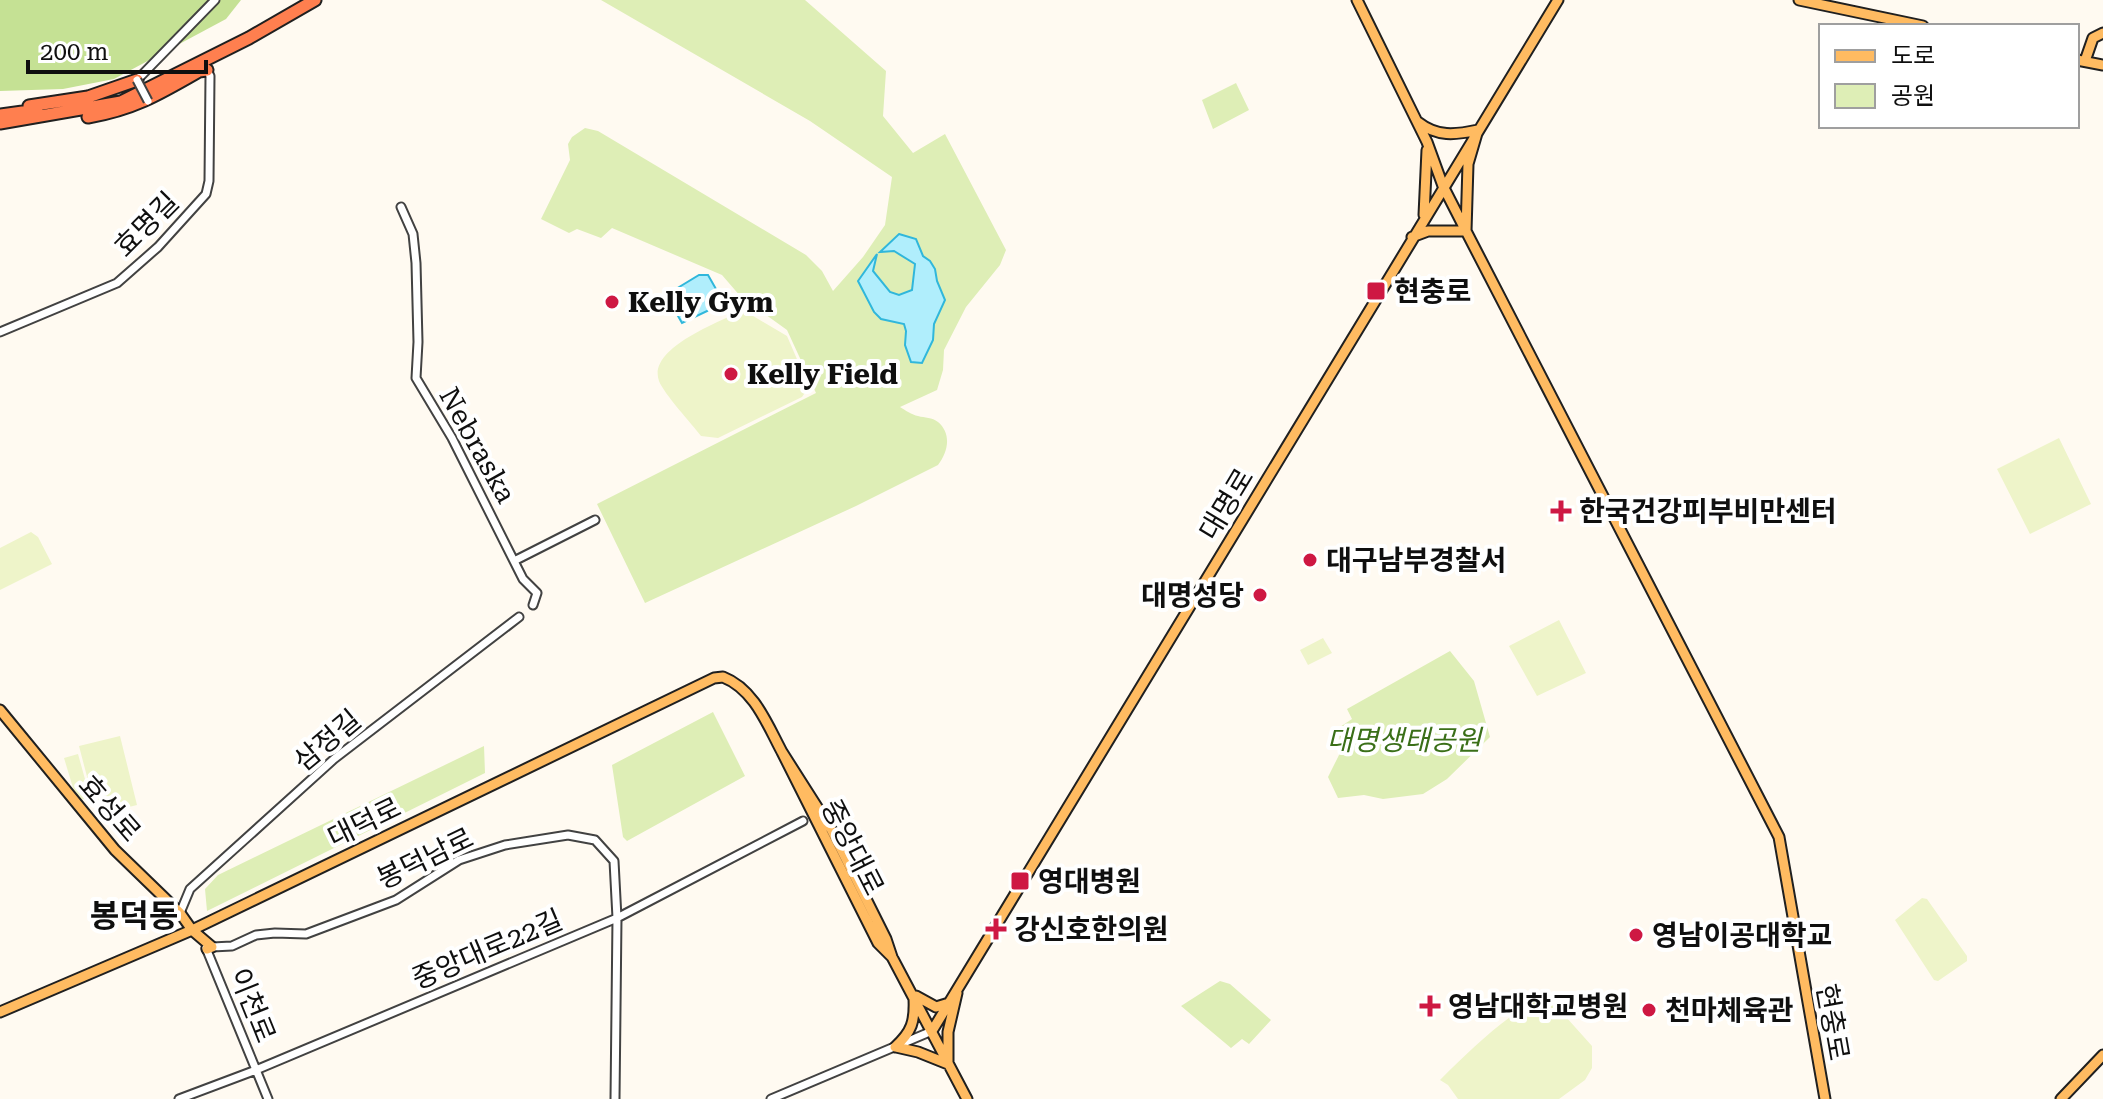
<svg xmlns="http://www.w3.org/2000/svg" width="2103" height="1099" viewBox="0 0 2103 1099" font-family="'Roboto Serif','Noto Sans KR',serif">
  <rect width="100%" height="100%" fill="#fffaf1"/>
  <!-- green -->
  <path fill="#deeeb6" d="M 601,0 L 805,0 L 886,71 L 883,116 L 913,153 L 945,134 L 1006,250 L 1000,265 L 966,307 L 944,350 L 943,370 L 937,390 L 900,407 C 905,410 912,415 918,416 C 925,418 932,417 938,422 C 952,434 948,452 938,465 L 856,506 L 645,603 L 597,504 L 816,393 L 787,330 L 741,297 L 722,275 L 612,228 L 601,238 L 577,229 L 569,233 L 541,219 L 570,160 L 568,144 L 572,137 L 585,128 L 598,131 L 806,255 L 822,271 L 833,291 L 863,257 L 885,225 L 892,177 L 810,121 Z
    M 1236,83 L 1249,110 L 1213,129 L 1202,100 Z
    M 1450,651 L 1474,681 L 1490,737 L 1447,779 L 1423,794 L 1383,799 L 1364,795 L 1338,798 L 1328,777 L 1339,755 L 1340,727 L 1352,719 L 1347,709 Z
    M 713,712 L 745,776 L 627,841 L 623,837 L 612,765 Z
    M 484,746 L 485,773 L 207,911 L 205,889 L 218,875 Z
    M 1220,981 L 1230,984 L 1271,1020 L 1249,1044 L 1242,1039 L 1231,1048 L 1181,1006 Z"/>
  <!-- forest -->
  <path fill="#c5e194" d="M 0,0 L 241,0 L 226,19 L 114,79 L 63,89 L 0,91 Z"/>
  <!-- pitch -->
  <path fill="#eef4c9" d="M 743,310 L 787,336 L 809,387 L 802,397 L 718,438 L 701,436 C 692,424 664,394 659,381 C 647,348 720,322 743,310 Z
    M 2059,438 L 2091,504 L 2030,534 L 1997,469 Z
    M 31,532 L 38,537 L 52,564 L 0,590 L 0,548 Z
    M 1559,620 L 1586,673 L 1537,696 L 1509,646 Z
    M 1323,638 L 1332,653 L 1308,665 L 1300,650 Z
    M 120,736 L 137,805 L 97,815 L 79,746 Z
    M 78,754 L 90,797 L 77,801 L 64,758 Z
    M 1922,898 L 1927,899 L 1967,956 L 1967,961 L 1938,981 L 1934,980 L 1895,920 Z
    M 1543,996 L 1549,998 L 1592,1046 L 1592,1068 L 1585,1080 L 1559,1099 L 1458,1099 L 1448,1085 L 1440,1080 C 1471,1049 1504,1017 1543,996 Z"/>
  <!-- water -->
  <path fill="#b0eefc" stroke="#30b7db" stroke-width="2" d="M 899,234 L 916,239 L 923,256 L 930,261 L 935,269 L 937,281 L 945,300 L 934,324 L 933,340 L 922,363 L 911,362 L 905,345 L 906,331 L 904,324 L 881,319 L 874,312 L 858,281 L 877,254 L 873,271 L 890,292 L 899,295 L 912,290 L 915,264 L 894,251 L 880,252 Z
    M 699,275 L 708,275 L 724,303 L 682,323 L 666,295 Z"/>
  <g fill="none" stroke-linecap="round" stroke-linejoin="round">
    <defs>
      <path id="minor" d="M 137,80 L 215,0
        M 401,207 L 413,234 L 416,263 L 418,342 L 416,378 L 452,438 L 523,579 L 537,593 L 533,605
        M 0,332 L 117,283 L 158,247 L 206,194 L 209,181 L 210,76 L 207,70
        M 514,561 L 595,520
        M 180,913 L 190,889 L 334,759 L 519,617
        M 212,947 L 232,946 L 256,935 L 275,933 L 306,934 L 396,900 L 459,860 L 505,845 L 568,835 L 595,840 L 614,861 L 617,918 L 615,1099
        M 206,948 L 268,1099
        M 179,1099 L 256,1070 L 617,918 L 803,821
        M 771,1099 L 932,1031"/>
      <path id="major" d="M 1357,0 L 1427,142 L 1443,186 L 1466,231 L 1779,837 L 1825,1099
        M 1799,0 L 1923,26
        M 2077,60 L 2103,65
        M 2085,61 L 2093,38 L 2103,33
        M 1424,215 L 1427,150
        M 1412,237 L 1428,231 L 1466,231 L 1468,164 L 1478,130 C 1455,135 1437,137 1418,122
        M 0,710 L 115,850 L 180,913 L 192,930 L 212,947 L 207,949
        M 892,957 L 878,943 L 782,752 L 831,829 L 886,939 L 892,957 L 967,1099
        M 916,996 L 936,1007 L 949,1003
        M 0,1012 L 192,930 L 714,678 L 723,677 C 754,689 767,724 782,752
        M 932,1031 L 1558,0
        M 895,1047 C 912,1032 915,1021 914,999
        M 896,1047 L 918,1052 L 948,1064 L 948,1032 L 957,993
        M 2061,1099 L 2103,1055"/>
      <path id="highway" d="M 29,106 L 88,97 L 137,80
        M 0,115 L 37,110
        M 88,117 C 134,109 159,94 199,71 L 207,70
        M 0,123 L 121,102 L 249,38 L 315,0"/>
    </defs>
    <!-- minor casing -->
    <use href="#minor" stroke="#424242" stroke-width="11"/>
    <!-- major casing -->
    <use href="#major" stroke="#202020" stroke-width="13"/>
    <!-- highway casing -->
    <use href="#highway" stroke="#202020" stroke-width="15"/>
    <!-- minor -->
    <use href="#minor" stroke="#fff" stroke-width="7"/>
    <!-- major -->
    <use href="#major" stroke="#ffbb61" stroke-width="9"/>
    <!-- highway -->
    <use href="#highway" stroke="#ff7f4f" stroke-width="11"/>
    <defs>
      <path id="minor-bridge" d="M 137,80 L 148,101"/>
    </defs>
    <!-- minor-bridge casing -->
    <use href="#minor-bridge" stroke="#424242" stroke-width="11" stroke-linecap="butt"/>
    <!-- minor-bridge -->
    <use href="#minor-bridge" stroke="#fff" stroke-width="7"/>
  </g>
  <!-- markers -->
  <g fill="#ce1843" stroke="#fff" stroke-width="3">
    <rect x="1366" y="281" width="20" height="20" rx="4"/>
    <circle cx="612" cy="302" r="8"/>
    <circle cx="731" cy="374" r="8"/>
    <path d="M1557 499h8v8h8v8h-8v8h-8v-8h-8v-8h8z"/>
    <circle cx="1310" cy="560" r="8"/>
    <circle cx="1260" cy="595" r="8"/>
    <rect x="1010" y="871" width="20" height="20" rx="4"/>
    <path d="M992 917h8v8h8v8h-8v8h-8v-8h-8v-8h8z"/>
    <circle cx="1636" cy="935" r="8"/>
    <path d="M1426 994h8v8h8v8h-8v8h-8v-8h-8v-8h8z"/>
    <circle cx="1649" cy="1010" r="8"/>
  </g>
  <g text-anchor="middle" stroke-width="8" stroke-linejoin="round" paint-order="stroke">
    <!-- street labels -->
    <g font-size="28" fill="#0f0f0f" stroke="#fff">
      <text transform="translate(146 224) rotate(-45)" y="10">효명길</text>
      <text transform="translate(478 445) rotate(61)" y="10">Nebraska</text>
      <text transform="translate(1226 504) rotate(-59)" y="10">대명로</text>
      <text transform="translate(327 740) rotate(-40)" y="10">삼정길</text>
      <text transform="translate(110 808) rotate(49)" y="10">효성로</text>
      <text transform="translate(364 822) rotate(-26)" y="10">대덕로</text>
      <text transform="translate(853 847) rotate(63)" y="10">중앙대로</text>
      <text transform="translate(425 858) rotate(-26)" y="10">봉덕남로</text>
      <text transform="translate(487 949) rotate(-23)" y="10">중앙대로22길</text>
      <text transform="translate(253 1005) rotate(68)" y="10">이천로</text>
      <text transform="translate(1833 1022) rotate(80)" y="10">현충로</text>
    </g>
    <!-- poi labels -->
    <g font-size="28" font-weight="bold" fill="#0f0f0f" stroke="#fff" text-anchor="start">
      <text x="1394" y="301">현충로</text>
      <text x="628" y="312">Kelly Gym</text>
      <text x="747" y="384">Kelly Field</text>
      <text x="1579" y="521">한국건강피부비만센터</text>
      <text x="1326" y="570">대구남부경찰서</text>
      <text x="1244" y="605" text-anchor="end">대명성당</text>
      <text x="1038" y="891">영대병원</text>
      <text x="1014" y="939">강신호한의원</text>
      <text x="1652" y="945">영남이공대학교</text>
      <text x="1448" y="1016">영남대학교병원</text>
      <text x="1665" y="1020">천마체육관</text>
    </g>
    <!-- park labels -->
    <g font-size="28" font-style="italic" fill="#3a6f18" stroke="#fff">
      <text x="1404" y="750">대명생태공원</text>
    </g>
    <!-- quarter labels -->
    <g font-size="32" font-weight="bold" fill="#0f0f0f" stroke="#fff">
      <text x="134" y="927">봉덕동</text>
    </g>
  </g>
  <!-- legend -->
  <rect x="1819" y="24" width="260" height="104" fill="#ffffff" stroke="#9f9f9f" stroke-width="2"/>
  <rect x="1835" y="50" width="40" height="12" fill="#ffbb61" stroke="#9f9f9f" stroke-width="2"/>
  <text x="1891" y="64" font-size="24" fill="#0f0f0f">도로</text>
  <rect x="1835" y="84" width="40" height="24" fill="#deeeb6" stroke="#9f9f9f" stroke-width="2"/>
  <text x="1891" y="104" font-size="24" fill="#0f0f0f">공원</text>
  <!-- scale -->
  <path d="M28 60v12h178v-12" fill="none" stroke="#0f0f0f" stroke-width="4"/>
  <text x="40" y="60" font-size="24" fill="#0f0f0f" stroke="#ffffff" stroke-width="6" paint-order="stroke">200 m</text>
</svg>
